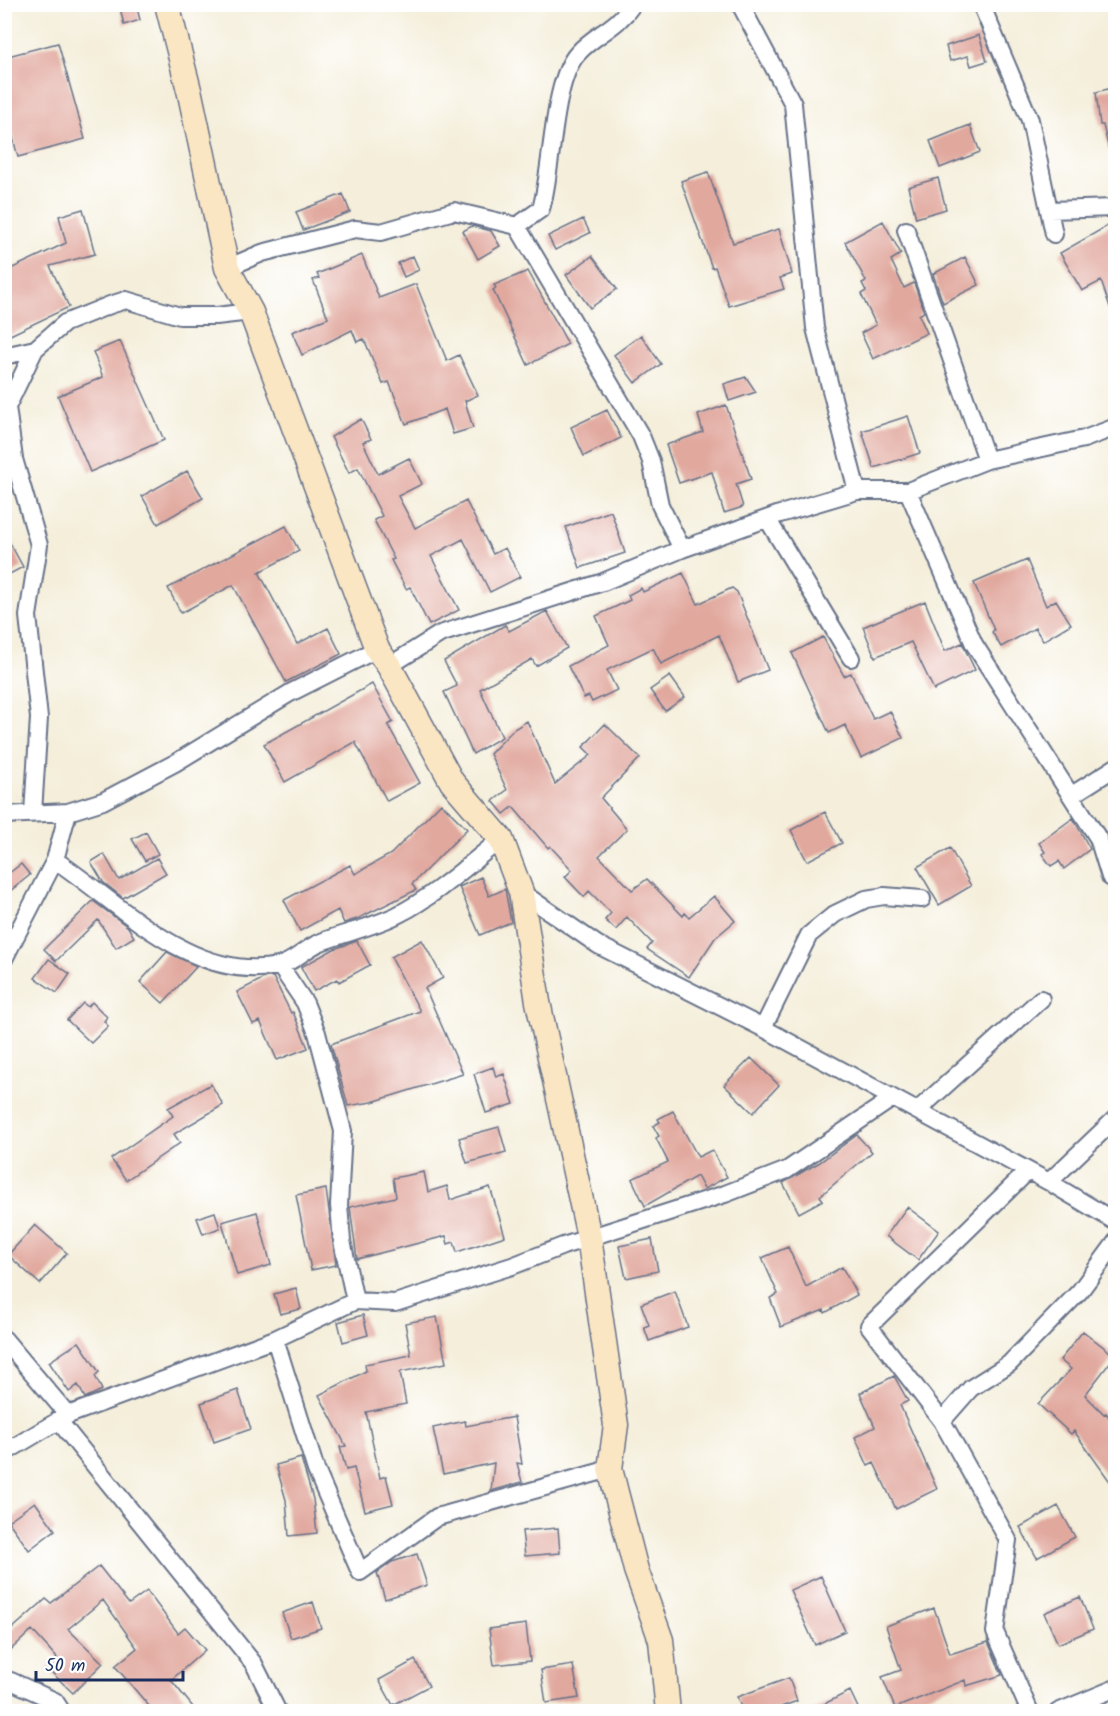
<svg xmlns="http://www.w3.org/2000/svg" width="1120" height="1716" viewBox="0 0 1120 1716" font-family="Kalam,sans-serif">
  <rect width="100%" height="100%" fill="#fff"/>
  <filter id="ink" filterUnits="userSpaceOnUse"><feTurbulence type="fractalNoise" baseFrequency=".0167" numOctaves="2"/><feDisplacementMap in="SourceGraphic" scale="12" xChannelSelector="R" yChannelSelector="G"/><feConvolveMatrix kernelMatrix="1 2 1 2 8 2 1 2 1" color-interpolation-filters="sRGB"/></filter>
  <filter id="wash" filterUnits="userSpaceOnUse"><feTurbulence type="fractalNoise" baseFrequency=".008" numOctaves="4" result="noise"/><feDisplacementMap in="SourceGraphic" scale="24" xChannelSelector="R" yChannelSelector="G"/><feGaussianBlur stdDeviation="1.35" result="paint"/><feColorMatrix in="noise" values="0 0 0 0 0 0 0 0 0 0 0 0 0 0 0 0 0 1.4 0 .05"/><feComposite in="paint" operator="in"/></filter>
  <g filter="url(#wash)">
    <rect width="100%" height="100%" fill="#f4eeda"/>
    <g id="blocks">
      <!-- building -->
      <path fill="#e1a89e" d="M 119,4 L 136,4 L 140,20 L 124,25 Z
        M 979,35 L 987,61 L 971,66 L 968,56 L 950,61 L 946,46 Z
        M 58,43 L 85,139 L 18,157 L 8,119 L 4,120 L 4,57 Z
        M 1116,87 L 1116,149 L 1109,150 L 1103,125 L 1100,125 L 1096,92 Z
        M 970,125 L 980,152 L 940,168 L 930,141 Z
        M 708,172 L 733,243 L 779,229 L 792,274 L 780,278 L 784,289 L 729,306 L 715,267 L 712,268 L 681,181 Z
        M 938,178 L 946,209 L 916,218 L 908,187 Z
        M 343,194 L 350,212 L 303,230 L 296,212 Z
        M 83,209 L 95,254 L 50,266 L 69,307 L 4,338 L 4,272 L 66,243 L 59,216 Z
        M 583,219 L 590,233 L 555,250 L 548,236 Z
        M 883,221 L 901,254 L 891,260 L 904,288 L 914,283 L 924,312 L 919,315 L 927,333 L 873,359 L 861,333 L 876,325 L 861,294 L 866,291 L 862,283 L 866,281 L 845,242 Z
        M 1116,221 L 1116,316 L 1113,316 L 1101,281 L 1082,291 L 1060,253 Z
        M 472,226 L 491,231 L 500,246 L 478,259 L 463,231 Z
        M 362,255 L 379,298 L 416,284 L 447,361 L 459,355 L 478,395 L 465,401 L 473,428 L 453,434 L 445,409 L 406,424 L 389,382 L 383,384 L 364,339 L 357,342 L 352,330 L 302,355 L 292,332 L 328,318 L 313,280 L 319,278 L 317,274 Z
        M 413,256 L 419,270 L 404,277 L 398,263 Z
        M 592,256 L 617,289 L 590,308 L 566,275 Z
        M 965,257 L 979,285 L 943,303 L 933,274 Z
        M 528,271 L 568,344 L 528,365 L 493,290 L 496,288 L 494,285 Z
        M 641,335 L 661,364 L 635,383 L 614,355 Z
        M 120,341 L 164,440 L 90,472 L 58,396 L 103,377 L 93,352 Z
        M 746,377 L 756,392 L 729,401 L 724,384 Z
        M 726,405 L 751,479 L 736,484 L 743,507 L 724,513 L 712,472 L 679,483 L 666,445 L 703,432 L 698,415 Z
        M 607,410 L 621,438 L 584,456 L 571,427 Z
        M 908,416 L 920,453 L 874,468 L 862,431 Z
        M 361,419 L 371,439 L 363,442 L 378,474 L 409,458 L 422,484 L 398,496 L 415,528 L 466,501 L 493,554 L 505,548 L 520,577 L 490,592 L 463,539 L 431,556 L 459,610 L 429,625 L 410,587 L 406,589 L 391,560 L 394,559 L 374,520 L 382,516 L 358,468 L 349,473 L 331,437 Z
        M 187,471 L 203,498 L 158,524 L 142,496 Z
        M 611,511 L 625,553 L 580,568 L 566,527 Z
        M 286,526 L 299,551 L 259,572 L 297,644 L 328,628 L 341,654 L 286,682 L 233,585 L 181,613 L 168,588 Z
        M 4,532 L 23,567 L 4,577 Z
        M 1027,560 L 1046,606 L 1056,600 L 1071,624 L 1043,641 L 1035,628 L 1001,647 L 992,632 L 994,630 L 974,583 Z
        M 683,573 L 698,604 L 732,588 L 737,592 L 768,670 L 738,682 L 719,635 L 661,664 L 653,648 L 607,670 L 617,690 L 592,702 L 589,696 L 584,698 L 568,666 L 609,645 L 596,616 L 630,600 L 628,595 L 641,588 L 643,592 Z
        M 925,601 L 945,651 L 962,643 L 975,670 L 934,690 L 911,642 L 875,657 L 863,627 Z
        M 547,611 L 567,648 L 536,666 L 532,659 L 480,689 L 502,737 L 473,754 L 444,692 L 457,686 L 444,661 L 505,625 L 509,631 Z
        M 823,637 L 844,676 L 851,673 L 873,719 L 890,711 L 903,738 L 861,758 L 845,725 L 829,733 L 792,653 Z
        M 670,676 L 685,697 L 665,711 L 650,690 Z
        M 372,684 L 393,722 L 388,725 L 420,783 L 387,801 L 355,742 L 285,782 L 264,744 Z
        M 527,721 L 555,784 L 591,755 L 583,747 L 605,724 L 640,758 L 601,798 L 627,829 L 599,856 L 632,890 L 647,879 L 683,916 L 685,913 L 689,917 L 714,896 L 735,921 L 715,938 L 689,977 L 647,949 L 652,943 L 627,917 L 616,930 L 605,920 L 611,913 L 589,891 L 584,897 L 565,877 L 572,870 L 550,846 L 548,848 L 513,807 L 504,814 L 493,801 L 507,790 L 490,754 L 514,729 Z
        M 441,803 L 467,829 L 412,884 L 416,890 L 357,919 L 344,923 L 338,910 L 300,931 L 284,900 L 350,865 L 355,874 L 391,854 Z
        M 825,812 L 842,843 L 807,861 L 791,830 Z
        M 1073,818 L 1090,849 L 1064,869 L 1059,861 L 1051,866 L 1042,854 L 1045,852 L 1039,843 Z
        M 146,832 L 158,854 L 145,861 L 132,839 Z
        M 950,848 L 971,886 L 939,905 L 917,867 Z
        M 104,854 L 119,880 L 157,858 L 166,873 L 123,898 L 103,882 L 91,862 Z
        M 21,864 L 30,875 L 4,896 L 4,877 Z
        M 481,877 L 489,896 L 505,889 L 511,922 L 480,935 L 459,887 Z
        M 93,901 L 128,927 L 134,937 L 116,948 L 98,920 L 56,961 L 44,949 Z
        M 422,940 L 443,978 L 425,988 L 463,1074 L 372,1102 L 348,1106 L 331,1044 L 420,1011 L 391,957 Z
        M 357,941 L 370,965 L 339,982 L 337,979 L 314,991 L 301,967 L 334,949 Z
        M 167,952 L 197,966 L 163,1003 L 140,982 Z
        M 49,959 L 70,974 L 57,993 L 35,978 Z
        M 266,977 L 273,977 L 291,1013 L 293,1012 L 308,1048 L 277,1060 L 260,1021 L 253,1024 L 237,992 Z
        M 92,1002 L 107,1017 L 104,1021 L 108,1026 L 91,1043 L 67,1020 L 83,1003 L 88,1007 Z
        M 751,1058 L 779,1085 L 753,1113 L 724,1085 Z
        M 493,1067 L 496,1077 L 504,1074 L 514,1104 L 486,1113 L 474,1074 Z
        M 211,1084 L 223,1105 L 174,1134 L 180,1143 L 126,1180 L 111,1159 L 173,1116 L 168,1108 Z
        M 673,1111 L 698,1157 L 712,1150 L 727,1177 L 704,1189 L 697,1176 L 645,1206 L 632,1179 L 668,1162 L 656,1138 L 659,1136 L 653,1126 L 660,1122 L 658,1119 Z
        M 499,1127 L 506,1152 L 467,1163 L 459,1138 Z
        M 857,1135 L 872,1152 L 820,1196 L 823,1200 L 799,1213 L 783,1183 L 820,1162 Z
        M 424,1172 L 428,1192 L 447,1186 L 450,1200 L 490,1187 L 505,1236 L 457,1252 L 454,1242 L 448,1244 L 446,1236 L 357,1259 L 350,1207 L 396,1197 L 393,1178 Z
        M 326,1189 L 336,1265 L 311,1270 L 296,1195 Z
        M 907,1207 L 939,1231 L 918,1260 L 886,1236 Z
        M 215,1212 L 220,1228 L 203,1234 L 197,1218 Z
        M 257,1212 L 271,1265 L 237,1275 L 222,1222 Z
        M 35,1225 L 67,1253 L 40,1284 L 8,1255 Z
        M 652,1239 L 658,1271 L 626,1278 L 619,1246 Z
        M 788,1247 L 806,1287 L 842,1267 L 857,1295 L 825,1313 L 824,1310 L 781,1327 L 770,1298 L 778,1294 L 762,1258 Z
        M 296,1288 L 301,1309 L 280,1314 L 274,1294 Z
        M 675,1291 L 688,1327 L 649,1341 L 644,1327 L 649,1325 L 641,1304 Z
        M 363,1315 L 368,1335 L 343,1342 L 338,1322 Z
        M 437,1317 L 446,1363 L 400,1372 L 406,1404 L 366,1412 L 380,1478 L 386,1476 L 393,1504 L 365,1511 L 354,1468 L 346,1470 L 340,1447 L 346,1446 L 319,1395 L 366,1371 L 365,1364 L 411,1355 L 405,1323 Z
        M 1083,1331 L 1115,1356 L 1085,1395 L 1104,1414 L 1106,1413 L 1116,1426 L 1116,1490 L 1074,1431 L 1071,1434 L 1038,1404 L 1071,1369 L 1060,1360 Z
        M 79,1342 L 99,1372 L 95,1376 L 102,1390 L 85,1398 L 78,1385 L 69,1392 L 49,1362 Z
        M 894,1376 L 908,1401 L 900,1405 L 937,1489 L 896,1509 L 874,1463 L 868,1466 L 855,1437 L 875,1427 L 860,1393 Z
        M 238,1390 L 251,1429 L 214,1442 L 201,1403 Z
        M 514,1417 L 522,1464 L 517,1463 L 522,1482 L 491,1491 L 494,1463 L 443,1474 L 433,1428 L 465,1421 L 466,1426 Z
        M 301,1458 L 313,1499 L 317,1533 L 289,1536 L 286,1500 L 276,1465 Z
        M 35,1502 L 55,1530 L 29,1550 L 8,1521 Z
        M 1058,1506 L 1075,1537 L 1037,1558 L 1020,1527 Z
        M 558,1528 L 560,1553 L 525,1556 L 522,1531 Z
        M 417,1554 L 427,1585 L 385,1599 L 377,1573 L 392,1562 Z
        M 99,1566 L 129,1604 L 147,1591 L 178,1633 L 185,1627 L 205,1650 L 171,1680 L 197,1712 L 154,1712 L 115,1666 L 137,1648 L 103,1600 L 68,1629 L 103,1663 L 73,1693 L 47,1668 L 57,1658 L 32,1630 L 4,1656 L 4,1636 L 46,1599 L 51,1603 Z
        M 821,1576 L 845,1631 L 815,1645 L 790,1590 Z
        M 1080,1597 L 1093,1629 L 1058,1644 L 1044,1613 Z
        M 313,1602 L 321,1628 L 291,1638 L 282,1613 Z
        M 934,1608 L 950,1654 L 988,1642 L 1002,1675 L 966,1686 L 965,1680 L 895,1708 L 882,1677 L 901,1670 L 886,1626 Z
        M 526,1624 L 530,1661 L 494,1665 L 489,1629 Z
        M 415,1660 L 429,1686 L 393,1705 L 379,1680 Z
        M 573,1665 L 579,1698 L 546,1703 L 541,1670 Z
        M 789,1678 L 797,1701 L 768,1712 L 743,1712 L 737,1697 Z
        M 850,1691 L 860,1712 L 808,1712 Z"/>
    </g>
  </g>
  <g filter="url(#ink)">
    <use href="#blocks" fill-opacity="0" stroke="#677289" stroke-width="1.5"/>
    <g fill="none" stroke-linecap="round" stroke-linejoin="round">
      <defs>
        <path id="street" d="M 740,4 L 793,104 L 815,328 L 857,491
          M 981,4 L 1030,120 L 1054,234
          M 1049,210 L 1116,208
          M 517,226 L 641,436 L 651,461 L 660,505 L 682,549
          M 906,230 L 987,460
          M 227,268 L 262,253 L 355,229 L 381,232 L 454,211 L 517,226 L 541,209 C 553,169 552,80 578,53 C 595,34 616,29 633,4
          M 4,356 L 35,349
          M 908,491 L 974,644 L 1098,838 L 1110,877 L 1116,880
          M 768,520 L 851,658
          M 389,666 L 440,634 L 603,582 L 682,549 L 780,514 L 857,491 L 908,491 L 987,460 L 1084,439 L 1116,427
          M 1072,795 L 1116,767
          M 33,813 L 39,718 L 28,616 L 39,545 L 14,459 L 7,407 L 35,349 L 65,323 L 110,305 L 126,300 L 180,316 L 216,316 L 251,312
          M 4,815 L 68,812 L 103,801 L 175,763 L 290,693 L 377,649
          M 55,860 C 120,903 192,983 278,966 C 293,963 307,947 321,942 C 347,932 374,927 399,914 C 436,895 468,865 501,839
          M 521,892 L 598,945 L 763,1028 L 1049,1182 L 1116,1222
          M 4,959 L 55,860 L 68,812
          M 280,966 L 305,1003 L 317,1033 L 343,1131 L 339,1205 L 342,1241 L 355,1301
          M 763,1028 L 809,935 L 835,914 L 866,899 L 884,896 L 922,899
          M 917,1111 L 1041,999
          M 1028,1171 L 869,1326 L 942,1421 L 1008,1540 L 995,1632 L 1030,1712
          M 1049,1182 L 1116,1118
          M 4,1339 L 68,1415
          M 275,1339 L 316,1470 L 360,1572 L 437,1517 L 610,1469
          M 58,1420 L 254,1664 L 278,1712
          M 942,1421 L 971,1388 L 1009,1364 L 1080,1291 L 1116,1242
          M 4,1453 L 68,1415 L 275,1339 L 355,1301 L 395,1303 L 512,1266 L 563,1246 L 725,1194 L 787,1170 L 893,1098
          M 4,1685 L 11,1681 L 55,1701 L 62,1712
          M 1058,1712 L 1116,1688"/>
        <path id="secondary" d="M 167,4 L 190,94 L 227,268 L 251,312 L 377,649 L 389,666 L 452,782 L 501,839 L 521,892 L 538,1002 L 589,1237 L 616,1425 L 610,1469 L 636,1570 L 661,1640 L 668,1712"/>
      </defs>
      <!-- street casing -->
      <use href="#street" stroke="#677289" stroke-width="20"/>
      <!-- secondary casing -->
      <use href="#secondary" stroke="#677289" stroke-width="27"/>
      <!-- street -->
      <use href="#street" stroke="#fff" stroke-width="16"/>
      <!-- secondary -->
      <use href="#secondary" stroke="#fbe6c4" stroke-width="24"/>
    </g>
  </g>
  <!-- margin -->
  <rect width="1120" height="1716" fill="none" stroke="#fff" stroke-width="24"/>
  <!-- scale -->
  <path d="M36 1671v9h147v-9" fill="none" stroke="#1b2f5e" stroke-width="3"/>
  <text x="45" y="1671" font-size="18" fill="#1b2f5e" stroke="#ffffff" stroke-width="4.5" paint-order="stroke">50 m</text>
</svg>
